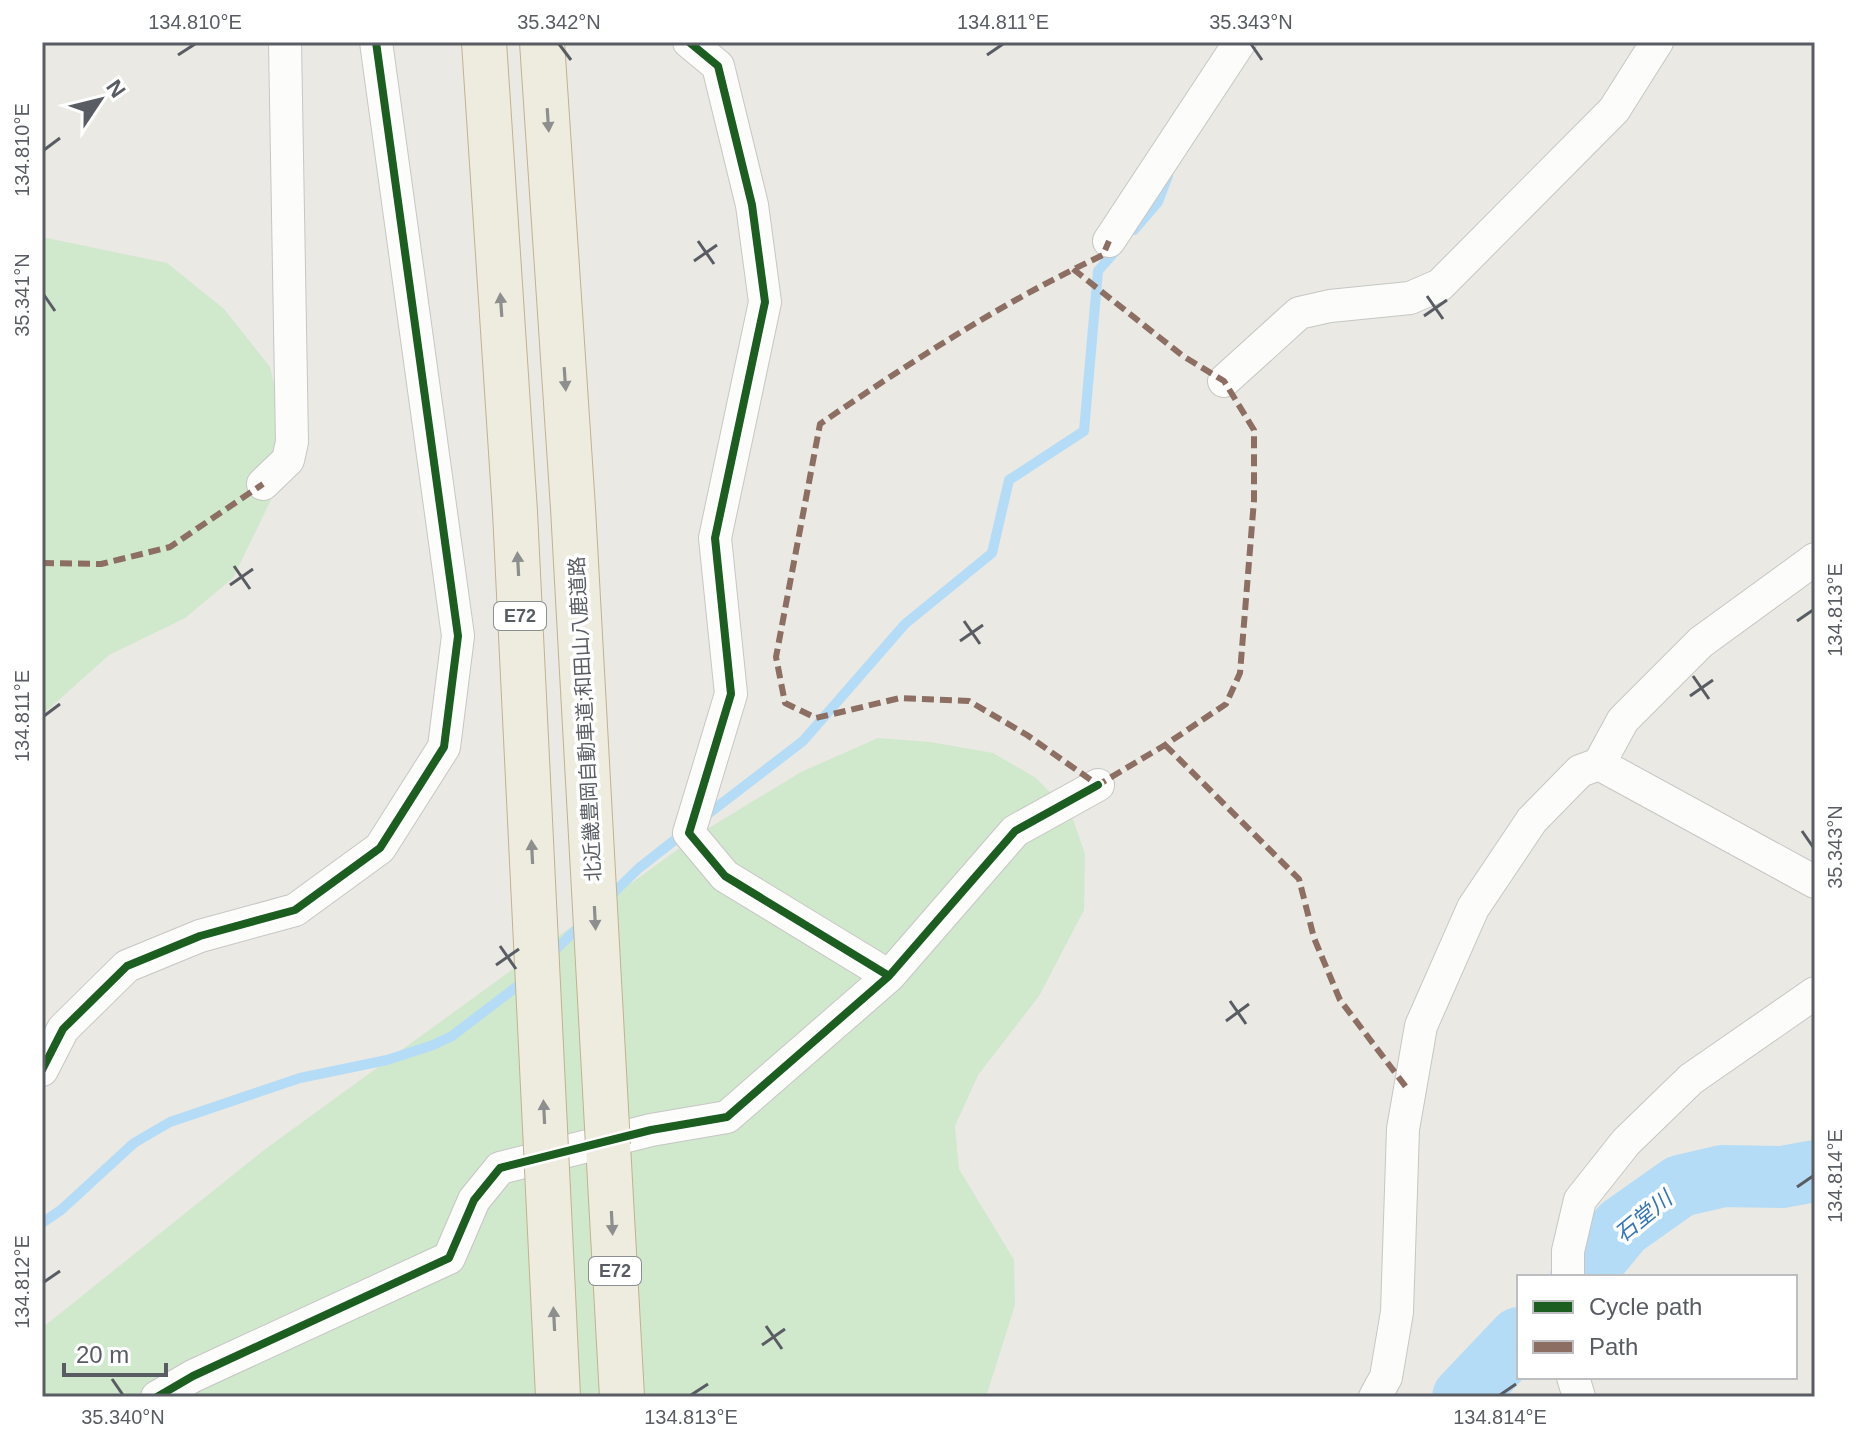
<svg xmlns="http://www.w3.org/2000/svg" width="1857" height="1439" viewBox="0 0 1857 1439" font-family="Helvetica,'Noto Sans JP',sans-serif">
  <rect width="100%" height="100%" fill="#eae9e3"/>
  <!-- green -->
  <path fill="#d0e8cc" d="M 42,237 L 167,263 L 224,309 L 270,367 L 283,421 L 283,475 L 233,578 L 185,618 L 109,655 L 42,715 Z
    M 878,738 L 930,742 L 993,753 L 1036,778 L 1071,814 L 1085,854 L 1084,910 L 1039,996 L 978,1075 L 955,1126 L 959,1169 L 1014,1260 L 1015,1305 L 986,1397 L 42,1397 L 42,1328 L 264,1150 L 699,834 L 801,772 Z"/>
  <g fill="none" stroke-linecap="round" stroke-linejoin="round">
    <!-- stream -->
    <path stroke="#b5dcf7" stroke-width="10" d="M 1134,230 L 1158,202 L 1168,176
      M 704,817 L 803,741 L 905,624 L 992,553 L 1009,480 L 1084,431 L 1098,271 L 1118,248
      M 606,900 L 639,868 L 685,832
      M 549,956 L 584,922
      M 42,1223 L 61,1210 L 134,1143 L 170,1122 L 300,1078 L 387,1060 L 433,1045 L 452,1036 L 524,981"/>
    <!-- river -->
    <path stroke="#b5dcf7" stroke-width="62" d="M 1581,1277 L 1622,1227 L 1680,1186 L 1723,1176 L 1782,1177 L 1815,1171
      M 1463,1397 L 1519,1338"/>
    <defs>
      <path id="minor" d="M 689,42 L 718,66 L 752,205 L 765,302 L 715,538 L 731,694 L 689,833 L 725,876 L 889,976
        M 1109,241 L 1240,42
        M 1224,381 L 1299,313 L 1330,306 L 1410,298 L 1440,285 L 1614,110 L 1657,42
        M 263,484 L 288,460 L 292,442 L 285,42
        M 1599,764 L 1815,882
        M 42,1070 L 63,1029 L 127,966 L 200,936 L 295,910 L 380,848 L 444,747 L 458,636 L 376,42
        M 1568,1277 L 1568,1251 L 1580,1200 L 1626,1142 L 1691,1079 L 1815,993
        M 1573,1377 L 1579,1397
        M 157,1397 L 193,1376 L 449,1258 L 474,1200 L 500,1168 L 651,1130 L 727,1117 L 889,976 L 1015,831 L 1098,785
        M 1375,1397 L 1386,1377 L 1397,1312 L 1403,1129 L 1421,1026 L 1473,908 L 1532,820 L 1580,771 L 1599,764 L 1623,720 L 1701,642 L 1815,559"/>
      <path id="motorway" d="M 608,1145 L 622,1397
        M 548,1190 L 558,1397"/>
    </defs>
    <!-- minor casing -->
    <use href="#minor" stroke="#c6c6c5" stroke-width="34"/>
    <!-- motorway casing -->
    <use href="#motorway" stroke="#c1b290" stroke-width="46"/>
    <!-- minor -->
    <use href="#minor" stroke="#fcfcfb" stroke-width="32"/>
    <!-- motorway -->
    <use href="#motorway" stroke="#eeebdf" stroke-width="44"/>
    <defs>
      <path id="motorway-bridge" d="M 484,42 L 515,512 L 548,1190
        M 542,42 L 573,508 L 608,1145"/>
    </defs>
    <!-- motorway-bridge casing -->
    <use href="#motorway-bridge" stroke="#c1b290" stroke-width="46" stroke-linecap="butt"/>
    <!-- motorway-bridge -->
    <use href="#motorway-bridge" stroke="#eeebdf" stroke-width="44"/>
    <!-- quiet -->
    <path stroke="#8d6e63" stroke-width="6" stroke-dasharray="12 6" stroke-linecap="butt" d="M 1073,269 L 1183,356 L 1224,381 L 1254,430 L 1254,500 L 1240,673 L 1226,704 L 1165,745 L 1098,785 L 1027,735 L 969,701 L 900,698 L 816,718 L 785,703 L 776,657 L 820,424 C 912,361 1003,302 1103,255 L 1109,241
      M 42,563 L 101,564 L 170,547 L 263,484
      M 1165,745 L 1299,879 L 1314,938 L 1340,1000 L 1409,1091"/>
    <defs>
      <path id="cycleway" d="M 689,42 L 718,66 L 752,205 L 765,302 L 715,538 L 731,694 L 689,833 L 725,876 L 889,976
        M 42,1070 L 63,1029 L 127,966 L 200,936 L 295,910 L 380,848 L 444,747 L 458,636 L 376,42
        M 157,1397 L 193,1376 L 449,1258 L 474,1200 L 500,1168 L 651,1130 L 727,1117 L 889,976 L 1015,831 L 1098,785"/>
    </defs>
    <!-- cycleway casing -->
    <use href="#cycleway" stroke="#fff" stroke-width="13"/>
    <!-- cycleway -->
    <use href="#cycleway" stroke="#1b5e20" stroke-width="8"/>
  </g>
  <!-- one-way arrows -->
  <defs><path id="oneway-solid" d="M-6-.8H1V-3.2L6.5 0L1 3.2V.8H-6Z" transform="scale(2)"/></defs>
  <g fill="#8d8f8e">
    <use href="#oneway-solid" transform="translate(548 120) rotate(86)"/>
    <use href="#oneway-solid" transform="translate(501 305) rotate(-94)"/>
    <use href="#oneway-solid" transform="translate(565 379) rotate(86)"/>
    <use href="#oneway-solid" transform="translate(518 564) rotate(-93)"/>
    <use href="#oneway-solid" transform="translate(532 852) rotate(-93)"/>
    <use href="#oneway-solid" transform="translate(595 918) rotate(87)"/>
    <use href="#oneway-solid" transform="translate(544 1112) rotate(-93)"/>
    <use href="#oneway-solid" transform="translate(612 1223) rotate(87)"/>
    <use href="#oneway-solid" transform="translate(554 1319) rotate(-93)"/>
  </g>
  <!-- ticks -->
  <path fill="none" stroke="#595d63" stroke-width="3" d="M 559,44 L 571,60M 1251,44 L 1262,60M 178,55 L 195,44M 987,55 L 1003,44M 44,150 L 60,138M 698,241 L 714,264M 694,261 L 717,245M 44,295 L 55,311M 1427,296 L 1443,319M 1424,316 L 1447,300M 234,566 L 250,589M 230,585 L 253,569M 964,621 L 980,644M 1797,621 L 1813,610M 960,641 L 983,625M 1693,676 L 1709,699M 1690,696 L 1713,680M 44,716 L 60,704M 1802,831 L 1813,847M 500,946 L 516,969M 496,965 L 519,949M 1230,1001 L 1246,1024M 1226,1021 L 1249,1004M 1797,1187 L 1813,1176M 44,1282 L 60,1271M 766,1326 L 782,1349M 762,1345 L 785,1329M 112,1379 L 123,1395M 691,1395 L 708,1384M 1500,1395 L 1516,1384"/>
  <g text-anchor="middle" stroke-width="7" stroke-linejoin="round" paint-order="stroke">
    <!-- shield labels -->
    <g fill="#fff" stroke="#8b8e92" stroke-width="2">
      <rect x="494" y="602" width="52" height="28" rx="6"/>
      <rect x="589" y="1257" width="52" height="28" rx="6"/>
    </g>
    <g font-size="18" font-weight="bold" fill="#595d63">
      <text x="520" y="622">E72</text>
      <text x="615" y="1277">E72</text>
    </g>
    <!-- street labels -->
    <g font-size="20" fill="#595d63" stroke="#fff">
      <text transform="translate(585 719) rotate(-93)" y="7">北近畿豊岡自動車道;和田山八鹿道路</text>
    </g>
    <!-- water labels -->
    <g font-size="22" font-style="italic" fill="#3476b9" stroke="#fff">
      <text transform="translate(1643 1216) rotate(-39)" y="8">石堂川</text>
    </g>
  </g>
  <!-- border -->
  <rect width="1857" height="1439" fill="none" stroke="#ffffff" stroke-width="88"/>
  <!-- legend -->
  <rect x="1517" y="1275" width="280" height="104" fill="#ffffff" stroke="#bdbec1" stroke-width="2"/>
  <rect x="1533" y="1301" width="40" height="12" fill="#1b5e20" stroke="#bdbec1" stroke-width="2"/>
  <text x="1589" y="1315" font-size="24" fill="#595d63">Cycle path</text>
  <rect x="1533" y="1341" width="40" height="12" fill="#8d6e63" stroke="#bdbec1" stroke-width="2"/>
  <text x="1589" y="1355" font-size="24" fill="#595d63">Path</text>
  <!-- north arrow -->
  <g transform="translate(100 100) rotate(55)" stroke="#ffffff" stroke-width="6" paint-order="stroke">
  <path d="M0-6L14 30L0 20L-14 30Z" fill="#595d63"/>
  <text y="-12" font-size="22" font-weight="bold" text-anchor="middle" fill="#595d63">N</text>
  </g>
  <!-- scale -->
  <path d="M64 1363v12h102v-12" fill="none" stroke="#595d63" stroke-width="4"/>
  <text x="76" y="1363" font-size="24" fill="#595d63" stroke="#ffffff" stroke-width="6" paint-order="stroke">20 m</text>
  <rect x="44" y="44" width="1769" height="1351" fill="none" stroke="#595d63" stroke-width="3"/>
  <g font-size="20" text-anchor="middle" fill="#595d63">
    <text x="195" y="29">134.810°E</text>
    <text x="559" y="29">35.342°N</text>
    <text x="1003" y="29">134.811°E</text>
    <text x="1251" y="29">35.343°N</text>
    <text transform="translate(22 150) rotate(-90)" y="7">134.810°E</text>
    <text transform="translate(22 295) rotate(-90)" y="7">35.341°N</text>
    <text transform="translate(1835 610) rotate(-90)" y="7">134.813°E</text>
    <text transform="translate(22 716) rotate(-90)" y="7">134.811°E</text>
    <text transform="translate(1835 847) rotate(-90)" y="7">35.343°N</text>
    <text transform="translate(1835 1176) rotate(-90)" y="7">134.814°E</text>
    <text transform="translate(22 1282) rotate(-90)" y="7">134.812°E</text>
    <text x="123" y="1424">35.340°N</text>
    <text x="691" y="1424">134.813°E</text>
    <text x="1500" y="1424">134.814°E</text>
  </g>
</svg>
